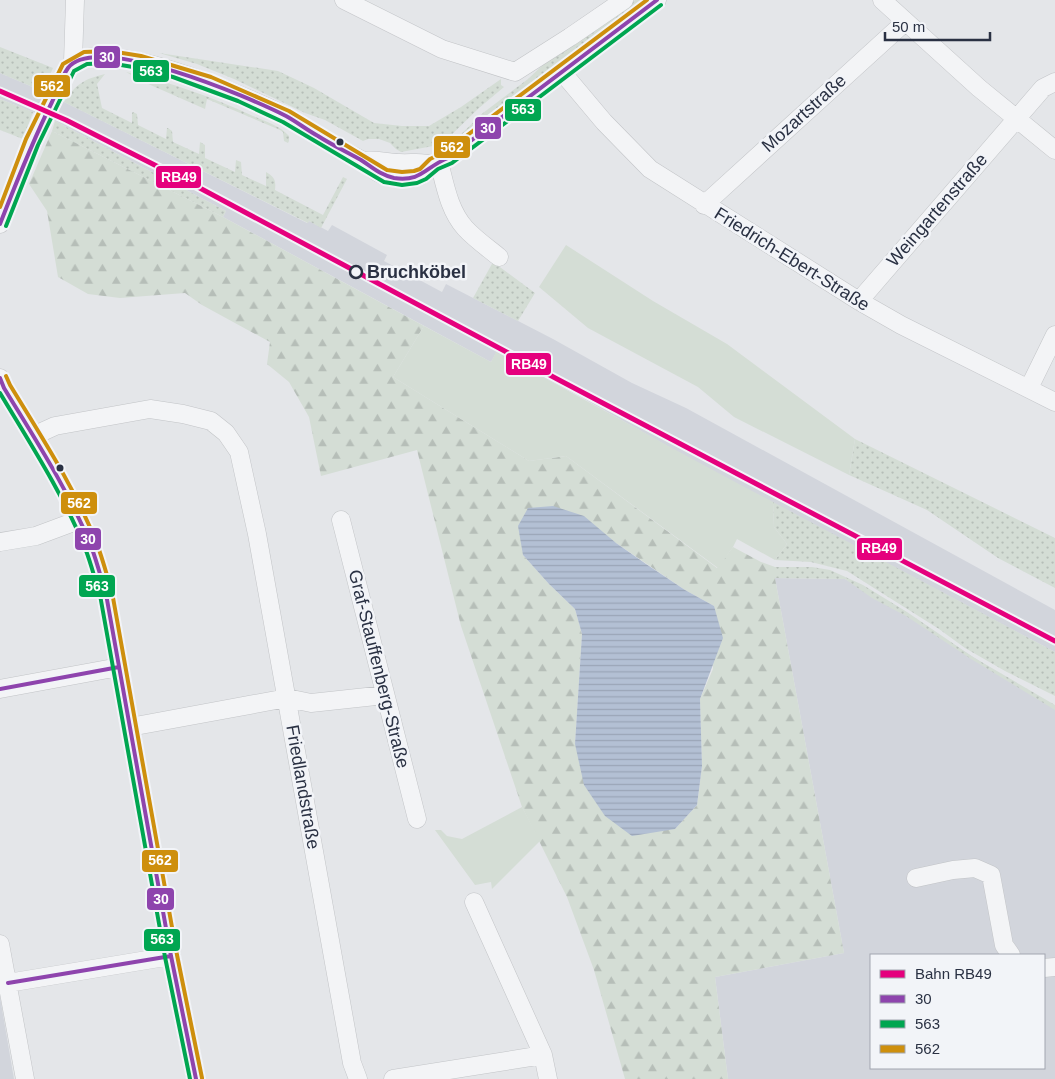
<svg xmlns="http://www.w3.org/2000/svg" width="1055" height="1079" viewBox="0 0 1055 1079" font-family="Helvetica,sans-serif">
  <defs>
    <pattern id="grass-dots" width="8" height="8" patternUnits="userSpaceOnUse" patternTransform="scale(1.25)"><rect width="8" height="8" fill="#d4ddd5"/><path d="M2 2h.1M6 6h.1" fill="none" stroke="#b6beb8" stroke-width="1.8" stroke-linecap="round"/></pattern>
    <pattern id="forest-firs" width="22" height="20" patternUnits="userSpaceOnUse" patternTransform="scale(1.25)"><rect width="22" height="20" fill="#d4ddd5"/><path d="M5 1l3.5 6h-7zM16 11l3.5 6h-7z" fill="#b6beb8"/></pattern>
    <pattern id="water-rules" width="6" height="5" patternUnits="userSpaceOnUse" patternTransform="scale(1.25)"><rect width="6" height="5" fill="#b3c0d4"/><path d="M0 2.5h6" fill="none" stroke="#9aa5b7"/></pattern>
  </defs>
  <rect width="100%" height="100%" fill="#e4e6e9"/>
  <!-- built -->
  <path fill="#d2d5dc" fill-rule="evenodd" d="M 0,73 L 42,91 L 307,223 L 309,221 L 328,231 L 332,225 L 387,255 L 384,261 L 442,292 L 446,284 L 553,339 L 632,383 L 686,408 L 1055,610 L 1055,652 L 699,464 L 579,396 L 496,353 L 491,362 L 223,217 L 226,211 L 55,121 L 0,99 Z
    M 775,578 L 845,579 L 907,615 L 1055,709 L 1055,1079 L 728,1079 L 715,977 L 844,953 ZM 871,955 L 1044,955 L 1044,1068 L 871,1068 Z
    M 0,997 L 14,1079 L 0,1079 Z"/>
  <!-- grass -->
  <path fill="url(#grass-dots)" d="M 635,0 L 641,0 L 454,143 L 454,141 L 483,113 L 528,79 L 546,62 L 574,41 L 598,29 Z
    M 0,47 L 53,68 L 42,91 L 0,73 Z
    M 159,53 L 278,71 L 314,88 L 374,123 L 402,126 L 429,126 L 461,107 L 501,79 L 501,85 L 504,87 L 479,108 L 444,142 L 433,146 L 401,152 L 396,149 L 390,143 L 379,139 L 368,139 L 363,141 L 325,120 L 305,113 L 234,79 L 197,64 Z
    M 126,72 C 170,82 212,97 253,116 C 265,121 281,126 289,136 L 289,141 L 288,143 L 284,141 L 283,132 L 280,130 L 207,99 L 205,109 L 146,83 Z
    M 105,74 L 97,84 L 102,108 L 132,123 L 132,113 L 133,112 L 137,114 L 138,125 L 166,139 L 167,128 L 168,128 L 172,131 L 173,142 L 199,154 L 200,142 L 205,145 L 205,158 L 235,172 L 236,160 L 241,162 L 242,175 L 266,186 L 266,172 C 275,177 276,181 275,190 L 323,215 L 343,177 L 347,179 L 321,228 L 309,221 L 308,223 L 64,102 C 76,84 84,79 105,74 Z
    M 0,99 L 33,112 L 23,139 L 0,130 Z
    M 55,121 L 226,211 L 223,217 L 52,131 Z
    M 493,262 L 535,293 L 518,321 L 473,298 Z
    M 855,439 L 1055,538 L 1055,588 L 998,558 L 927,510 L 849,475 Z
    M 773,502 L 1055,652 L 1055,696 L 1005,671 L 965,648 L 939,629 L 847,571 L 811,562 L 775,560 L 787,544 L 774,527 Z
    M 775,567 L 812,567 L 830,570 L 863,585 L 907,612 L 973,657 L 1055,705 L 1055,710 L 971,659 L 906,616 L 872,598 L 845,579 L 775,578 Z"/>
  <!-- forest -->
  <path fill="url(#forest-firs)" fill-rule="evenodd" d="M 52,131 L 223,217 L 424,326 L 393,377 L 529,461 L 566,456 L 717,568 L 733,547 L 761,562 L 775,567 L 775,578 L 844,953 L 715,977 L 728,1079 L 625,1079 L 594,970 L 567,897 L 522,807 L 461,626 L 417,450 L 321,476 L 309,417 L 289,382 L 267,364 L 270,342 L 202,305 L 185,293 L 120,298 L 88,294 L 58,277 L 47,211 L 29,184 ZM 616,543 L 685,590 L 714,606 L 713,669 L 700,699 L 702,766 L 697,805 L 675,829 L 575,744 L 582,634 L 575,609 L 549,584 L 523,555 Z"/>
  <!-- green -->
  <path fill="#d4ddd5" d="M 566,245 L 653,301 L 727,344 L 855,439 L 849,475 L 734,417 L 698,387 L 588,328 L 539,287 Z
    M 424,326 L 491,362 L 496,352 C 589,401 680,454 773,502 L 774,527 L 787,544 L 775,560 L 737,539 L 733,547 L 718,568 L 566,456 L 529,461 L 393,377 Z
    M 522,807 L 540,841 L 492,889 L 491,882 L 475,885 L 435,830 L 441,830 L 447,836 L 462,839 Z"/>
  <!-- water -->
  <path fill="url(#water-rules)" d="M 553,506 L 584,516 L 616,543 L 646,564 L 685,590 L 714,606 L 723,638 L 700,699 L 702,766 L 697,805 L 675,829 L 632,836 L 605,816 L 584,785 L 575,744 L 582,634 L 575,609 L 549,584 L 523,555 L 518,526 L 528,508 Z"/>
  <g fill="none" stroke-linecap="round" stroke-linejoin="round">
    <defs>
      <path id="minor" d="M 344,0 L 442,49 L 515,72 L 570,37 L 624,0
        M 882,0 L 979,88 L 1055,150
        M 73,62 L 75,0
        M 562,72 L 604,122 L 650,169 L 859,301 L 901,325 L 1055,402
        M 363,161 C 375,159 387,163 399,163 C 411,164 421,161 432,165
        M 439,162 C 445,185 449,210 465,228 C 475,239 488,248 499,257
        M 704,205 L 905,22
        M 0,224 L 32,142 L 69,67 C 97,31 250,98 286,116 C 295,121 303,127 311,132 C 327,142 344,151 361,160 C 371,166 377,175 390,177 C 399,179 414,180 423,174 C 426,172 428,168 431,166 C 436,162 443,160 448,158 L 657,0
        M 859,301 L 1043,88 L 1055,82
        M 0,378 L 4,388 C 35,439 67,490 91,546 C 97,562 101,578 106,594 L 171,956 L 196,1079
        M 1029,388 L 1055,335
        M 33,436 L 55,426 L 150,409 L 183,414 L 211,421 L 226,433 L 239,452 L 257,534 L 352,1063 L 358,1079
        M 341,520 L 417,819
        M 0,542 L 36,536 L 79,520
        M 0,689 L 119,667
        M 130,727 L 287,698 L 311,703 L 385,695
        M 916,878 L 953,870 L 975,868 L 991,875 L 1004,945 L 1011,955
        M 474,902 L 543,1055 L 548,1079
        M 0,944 L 25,1079
        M 1044,968 L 1055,967
        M 8,983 L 171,956
        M 393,1079 L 543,1055"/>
    </defs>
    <!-- minor casing -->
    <use href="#minor" stroke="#c2c4c7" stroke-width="19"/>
    <!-- minor -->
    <use href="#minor" stroke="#f3f4f6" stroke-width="18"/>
    <defs>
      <path id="bus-1" d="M 0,224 C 16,183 32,142 52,102 C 57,91 61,78 68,68 C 96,31 251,98 286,116 C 297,122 307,130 318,136 C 332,145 347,152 361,160 C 372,167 380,175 394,178 C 422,182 425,167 448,158 L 657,0
        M 0,378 L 4,388 C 35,439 69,491 91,546 C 97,562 101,578 106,594 L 171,956 L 196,1079
        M 0,689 L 119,667
        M 8,983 L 171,956"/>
      <path id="bus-2" d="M 6,226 L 38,145 L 74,71 L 87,64 L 109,63 L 139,68 L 173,77 L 238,101 L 283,122 L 384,182 L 402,185 L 417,183 L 426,179 L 438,169 L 452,163 L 661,5
        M 0,393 C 30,443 63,494 85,548 C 91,563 95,580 100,595 L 165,957 L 190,1079"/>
      <path id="bus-3" d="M 0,207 L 26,139 L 63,64 L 84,52 L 110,51 L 141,56 L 211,77 L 289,111 L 387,170 L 402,172 L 414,171 L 420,169 L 430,159 L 445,152 L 647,0
        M 6,376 L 10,385 C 41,436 75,488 97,544 C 103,560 107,576 112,592 L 177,955 L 202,1078"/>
    </defs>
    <!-- bus-1 casing -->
    <use href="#bus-1" stroke="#f2f4f8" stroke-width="8"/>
    <!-- bus-2 casing -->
    <use href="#bus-2" stroke="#f2f4f8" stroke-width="8"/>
    <!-- bus-3 casing -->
    <use href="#bus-3" stroke="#f2f4f8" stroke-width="8"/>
    <!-- bus-1 -->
    <use href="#bus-1" stroke="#8e44ad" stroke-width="4"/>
    <!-- bus-2 -->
    <use href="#bus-2" stroke="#00a651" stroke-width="4"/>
    <!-- bus-3 -->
    <use href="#bus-3" stroke="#ce8f0d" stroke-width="4"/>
    <defs>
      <path id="rail-1" d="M 0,91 L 66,120 L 196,186 L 559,380 L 1055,641"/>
    </defs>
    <!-- rail-1 casing -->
    <use href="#rail-1" stroke="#f2f4f8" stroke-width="9"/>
    <!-- rail-1 -->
    <use href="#rail-1" stroke="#e5007d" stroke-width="5"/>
  </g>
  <!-- markers -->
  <g fill="#2a3143" stroke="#f2f4f8" stroke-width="2">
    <circle cx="340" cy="142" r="4.5"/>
    <circle cx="60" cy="468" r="4.5"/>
  </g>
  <circle fill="#f2f4f8" stroke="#2a3143" stroke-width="2.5" cx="356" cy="272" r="6"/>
  <g text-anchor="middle" stroke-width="5" stroke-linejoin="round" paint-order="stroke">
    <!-- street labels -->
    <g font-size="18" fill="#2a3143" stroke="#f2f4f8">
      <text transform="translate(804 113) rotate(-42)" y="6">Mozartstraße</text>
      <text transform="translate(937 210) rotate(-49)" y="6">Weingartenstraße</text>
      <text transform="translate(792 259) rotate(32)" y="6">Friedrich-Ebert-Straße</text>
      <text transform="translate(379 669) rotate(76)" y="6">Graf-Stauffenberg-Straße</text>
      <text transform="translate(303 787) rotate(80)" y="6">Friedlandstraße</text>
    </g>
    <!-- stop labels -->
    <g font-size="18" font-weight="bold" fill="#2a3143" stroke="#f2f4f8" text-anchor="start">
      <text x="367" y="278">Bruchköbel</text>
    </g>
  </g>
  <g stroke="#f2f4f8" stroke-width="2">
    <rect x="93" y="45" width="28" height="24" rx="5" fill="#8e44ad"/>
    <rect x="132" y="59" width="38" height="24" rx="5" fill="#00a651"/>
    <rect x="33" y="74" width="38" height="24" rx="5" fill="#ce8f0d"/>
    <rect x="504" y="98" width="38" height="24" rx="5" fill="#00a651"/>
    <rect x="474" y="116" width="28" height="24" rx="5" fill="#8e44ad"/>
    <rect x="433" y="135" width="38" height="24" rx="5" fill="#ce8f0d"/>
    <rect x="155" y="165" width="47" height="24" rx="5" fill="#e5007d"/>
    <rect x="505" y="352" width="47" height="24" rx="5" fill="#e5007d"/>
    <rect x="60" y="491" width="38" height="24" rx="5" fill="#ce8f0d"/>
    <rect x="74" y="527" width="28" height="24" rx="5" fill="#8e44ad"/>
    <rect x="856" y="537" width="47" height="24" rx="5" fill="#e5007d"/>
    <rect x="78" y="574" width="38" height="24" rx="5" fill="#00a651"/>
    <rect x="141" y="849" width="38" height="24" rx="5" fill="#ce8f0d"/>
    <rect x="146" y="887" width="29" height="24" rx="5" fill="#8e44ad"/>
    <rect x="143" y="928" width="38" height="24" rx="5" fill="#00a651"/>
  </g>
  <g font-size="14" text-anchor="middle" font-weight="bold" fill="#fff">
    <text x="107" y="62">30</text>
    <text x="151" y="76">563</text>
    <text x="52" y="91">562</text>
    <text x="523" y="114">563</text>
    <text x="488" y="133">30</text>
    <text x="452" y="152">562</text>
    <text x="179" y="182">RB49</text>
    <text x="529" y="369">RB49</text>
    <text x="79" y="508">562</text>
    <text x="88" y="544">30</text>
    <text x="879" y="553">RB49</text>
    <text x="97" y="591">563</text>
    <text x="160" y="865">562</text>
    <text x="161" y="904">30</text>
    <text x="162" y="944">563</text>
  </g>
  <!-- legend -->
  <rect x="870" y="954" width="175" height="115" fill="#f2f4f8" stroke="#a2a6b0"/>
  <rect x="880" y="970" width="25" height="8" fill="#e5007d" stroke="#a2a6b0"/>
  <text x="915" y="979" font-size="15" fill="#2a3143">Bahn RB49</text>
  <rect x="880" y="995" width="25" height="8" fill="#8e44ad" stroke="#a2a6b0"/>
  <text x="915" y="1004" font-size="15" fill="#2a3143">30</text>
  <rect x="880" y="1020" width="25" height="8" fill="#00a651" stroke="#a2a6b0"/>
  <text x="915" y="1029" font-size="15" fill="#2a3143">563</text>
  <rect x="880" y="1045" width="25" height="8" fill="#ce8f0d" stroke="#a2a6b0"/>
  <text x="915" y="1054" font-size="15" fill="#2a3143">562</text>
  <!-- scale -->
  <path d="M885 32v8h105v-8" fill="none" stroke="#2a3143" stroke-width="2.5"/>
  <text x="892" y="32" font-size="15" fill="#2a3143" stroke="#f2f4f8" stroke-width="4" paint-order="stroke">50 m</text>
</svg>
